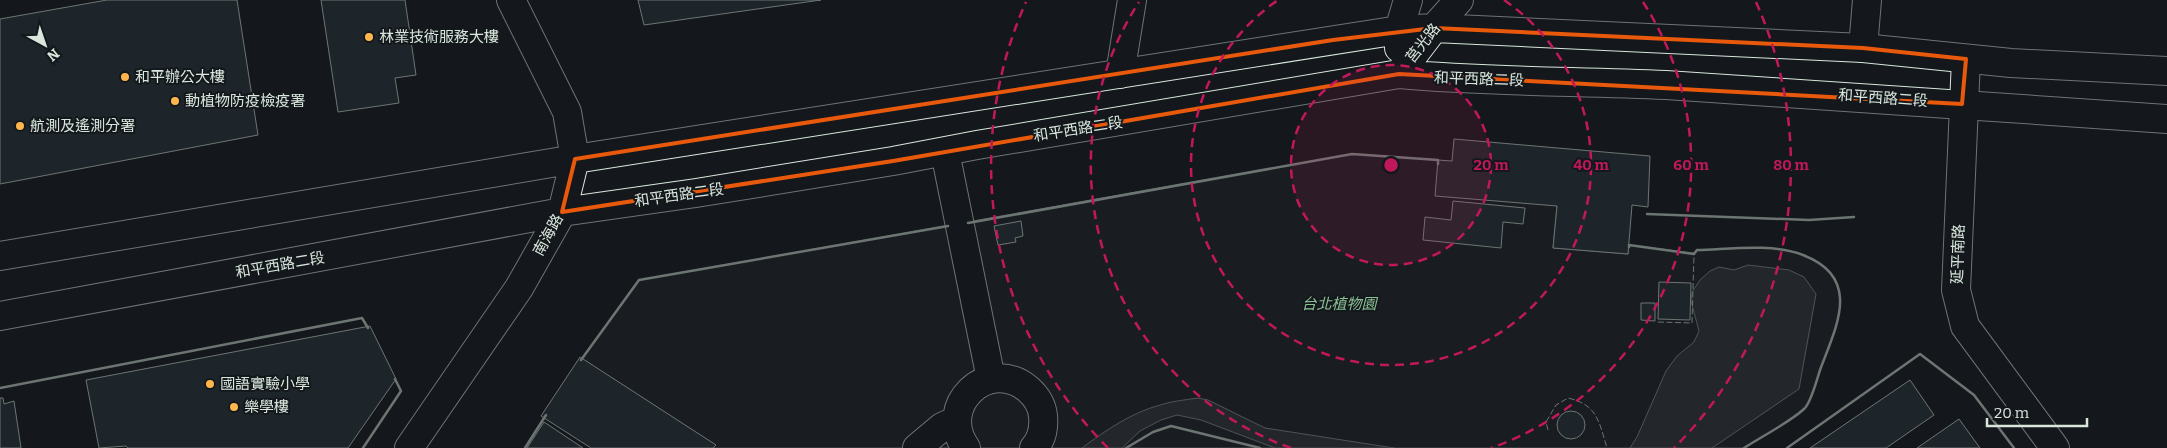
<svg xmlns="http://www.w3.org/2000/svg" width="2167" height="448" viewBox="0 0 2167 448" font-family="Bitter,'Noto Sans TC',serif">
  <rect width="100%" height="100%" fill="#14181c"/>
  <!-- green -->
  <path fill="#202428" stroke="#939e99" d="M 1352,154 L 1438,160 L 1557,206 L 1553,248 L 1628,254 L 1629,245 L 1693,253 L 1698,250 C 1732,249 1771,243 1803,255 C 1863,278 1836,327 1820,370 C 1817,379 1811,403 1804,409 C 1790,422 1761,437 1744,448 L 692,448 L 575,369 L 639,280 Z"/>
  <!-- water -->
  <path fill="#363b3e" stroke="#939e99" d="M 1748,265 L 1789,270 L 1804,277 L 1816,294 L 1799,389 L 1712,448 L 1630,448 L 1637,437 L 1666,371 L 1677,356 L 1694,342 L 1699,331 L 1691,301 L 1692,292 L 1700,280 L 1710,271 L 1719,267 L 1734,270 Z
    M 1198,398 L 1208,400 L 1265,428 L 1394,448 L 1275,448 L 1201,420 L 1177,415 L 1161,420 L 1140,431 L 1122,448 L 1082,448 C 1106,430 1131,413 1160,405 C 1172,401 1185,400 1198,398 Z"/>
  <!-- building -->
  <path fill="#2c363c" stroke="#d8e6dc" d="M 107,0 L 237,0 L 258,135 L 0,184 L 0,19 Z
    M 321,0 L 405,0 L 416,75 L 395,78 L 399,103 L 338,112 Z
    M 638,0 L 821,0 L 644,25 Z
    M 1454,139 L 1650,156 L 1648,207 L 1632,205 L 1628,254 L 1553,248 L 1557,206 L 1435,196 L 1438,160 L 1452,161 Z
    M 1453,201 L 1525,208 L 1523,224 L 1503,222 L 1501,248 L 1423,240 L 1425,217 L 1451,220 Z
    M 1021,221 L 1023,236 L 1015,238 L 1016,242 L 998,245 L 994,226 Z
    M 1659,282 L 1691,283 L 1690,320 L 1658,319 Z
    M 1641,303 L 1655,303 L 1655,321 L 1641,320 Z
    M 370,326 L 396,379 L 348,448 L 128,448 L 126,446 L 99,448 L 86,380 Z
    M 580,357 L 716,445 L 713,448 L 591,448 L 541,416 Z
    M 1910,380 L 1934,415 L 1886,448 L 1810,448 Z
    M 0,398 L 3,398 L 4,404 L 14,401 L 21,448 L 0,448 Z
    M1557 425a14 14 0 1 1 28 0a14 14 0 1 1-28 0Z
    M 1959,419 L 1980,448 L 1917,448 Z
    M 544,422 L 583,448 L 527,448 Z"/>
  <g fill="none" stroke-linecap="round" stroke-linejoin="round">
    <defs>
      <path id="street" d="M 1863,48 L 1867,0
        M 1966,59 L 1956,290 L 1965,326 L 2055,448
        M 1120,74 L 1132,0
        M 945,152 L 991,379
        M 917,448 L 942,427 L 957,420
        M 966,448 C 936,406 988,356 1028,389 C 1036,396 1042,405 1043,416 C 1044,427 1042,439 1034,448"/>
      <path id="secondary" d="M 1399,48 L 1399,30 L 1408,0
        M 1399,74 L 1434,28 L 1459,0
        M 0,256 L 575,159 L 1399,30 L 1434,28 L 1863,48 L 2011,63 L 2167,71
        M 0,316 L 562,212 L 696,193 L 893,161 L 977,145 L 1399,74 C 1488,82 1577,81 1666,85 C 1833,95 2000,108 2167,119
        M 409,448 L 519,288 L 562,212 L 575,159 L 567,112 L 511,0"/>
    </defs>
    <!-- street casing -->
    <use href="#street" stroke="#d8e6dc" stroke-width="30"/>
    <!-- secondary casing -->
    <use href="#secondary" stroke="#d8e6dc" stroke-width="30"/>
    <!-- street -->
    <use href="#street" stroke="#14181c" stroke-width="28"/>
    <!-- secondary -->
    <use href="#secondary" stroke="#14181c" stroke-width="28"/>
    <!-- fence -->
    <path stroke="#d8e6dc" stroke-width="1" stroke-dasharray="6 2.5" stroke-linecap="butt" d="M 1658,322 L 1692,323 L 1694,254
      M 1548,430 L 1546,422 L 1556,405 L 1568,398 C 1598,405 1599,422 1607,448"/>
    <!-- wall -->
    <path stroke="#d8e6dc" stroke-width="2.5" d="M 1647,214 L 1809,220 L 1854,217
      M 968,223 L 1352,154 L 1438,160 L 1438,164
      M 1629,247 L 1629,245 L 1694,254 L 1697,250 C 1732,249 1771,243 1803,255 C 1863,278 1836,327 1820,370 C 1817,379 1811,403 1804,409 C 1790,422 1761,437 1744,448
      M 581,360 L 639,280 L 948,226
      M 0,388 L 362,318 L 368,328
      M 363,448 L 401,391 L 395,379
      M 525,448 L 546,415
      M 1126,448 L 1153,432 L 1171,426 L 1260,448
      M 1787,448 L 1920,354 L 1974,395 L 2014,448"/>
  </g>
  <!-- marked area -->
  <path d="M0 0H2167V448H0ZM 1434,28 L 1863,48 L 1966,59 L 1962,104 L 1399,74 L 893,161 L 562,212 L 575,159 L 1333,40 Z" fill="#14181c" fill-opacity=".55" fill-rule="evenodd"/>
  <path fill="none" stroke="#e8590c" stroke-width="4" stroke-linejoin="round" d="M 1434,28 L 1863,48 L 1966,59 L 1962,104 L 1399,74 L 893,161 L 562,212 L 575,159 L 1333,40 Z"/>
  <!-- distance rings -->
  <circle cx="1391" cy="165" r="100" fill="#c2185b" fill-opacity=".12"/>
  <g fill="none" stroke="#c2185b" stroke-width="2.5" stroke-dasharray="9 6">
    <circle cx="1391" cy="165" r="100"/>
    <path d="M1504 0A200 200 0 1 1 1278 0"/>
    <path d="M1291 448A300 300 0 0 1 1139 2M1643 2A300 300 0 0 1 1491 448"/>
    <path d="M1108 448A400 400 0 0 1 1026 2M1756 2A400 400 0 0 1 1674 448"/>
  </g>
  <!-- markers -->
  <g fill="#ffb74d" stroke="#14181c" stroke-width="2">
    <circle cx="369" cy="37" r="5"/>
    <circle cx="125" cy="77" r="5"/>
    <circle cx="175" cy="101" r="5"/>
    <circle cx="20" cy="126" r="5"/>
    <circle cx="210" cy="384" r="5"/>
    <circle cx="234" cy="407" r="5"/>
  </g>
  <g text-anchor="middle" stroke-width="4" stroke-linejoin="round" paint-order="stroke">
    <!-- poi labels -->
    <g font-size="15" fill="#d8e6dc" stroke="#14181c" text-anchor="start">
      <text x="379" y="42">林業技術服務大樓</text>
      <text x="135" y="82">和平辦公大樓</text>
      <text x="185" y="106">動植物防疫檢疫署</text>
      <text x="30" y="131">航測及遙測分署</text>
      <text x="220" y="389">國語實驗小學</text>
      <text x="244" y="412">樂學樓</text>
    </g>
    <!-- street labels -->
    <g font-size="15" fill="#d8e6dc" stroke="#14181c">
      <text transform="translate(1423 43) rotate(-52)" y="5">莒光路</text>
      <text transform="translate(1479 79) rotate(2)" y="5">和平西路二段</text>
      <text transform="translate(1883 98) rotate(4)" y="5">和平西路二段</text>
      <text transform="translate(1078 129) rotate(-9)" y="5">和平西路二段</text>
      <text transform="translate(679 195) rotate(-8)" y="5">和平西路二段</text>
      <text transform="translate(548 235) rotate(-61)" y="5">南海路</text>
      <text transform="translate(1958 254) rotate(-88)" y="5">延平南路</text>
      <text transform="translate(280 265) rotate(-10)" y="5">和平西路二段</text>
    </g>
    <!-- park labels -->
    <g font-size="15" font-style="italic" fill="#8ac095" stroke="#14181c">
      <text x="1339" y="309">台北植物園</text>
    </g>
  </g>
  <circle cx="1391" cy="165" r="8" fill="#c2185b" stroke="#14181c" stroke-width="2.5"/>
  <g font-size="15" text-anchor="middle" font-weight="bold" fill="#c2185b" stroke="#14181c" stroke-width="4" stroke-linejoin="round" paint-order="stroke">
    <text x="1491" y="170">20 m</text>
    <text x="1591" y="170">40 m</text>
    <text x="1691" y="170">60 m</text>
    <text x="1791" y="170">80 m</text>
  </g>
  <!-- north arrow -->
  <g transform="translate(45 45) rotate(140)" stroke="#14181c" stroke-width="4" paint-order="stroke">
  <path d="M0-4L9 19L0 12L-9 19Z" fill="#d8e6dc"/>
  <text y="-8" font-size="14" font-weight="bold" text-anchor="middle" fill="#d8e6dc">N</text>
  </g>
  <!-- scale -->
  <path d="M1987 418v8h100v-8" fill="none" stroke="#d8e6dc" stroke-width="2.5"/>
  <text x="1994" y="418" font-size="15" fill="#d8e6dc" stroke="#14181c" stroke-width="4" paint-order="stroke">20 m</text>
</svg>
